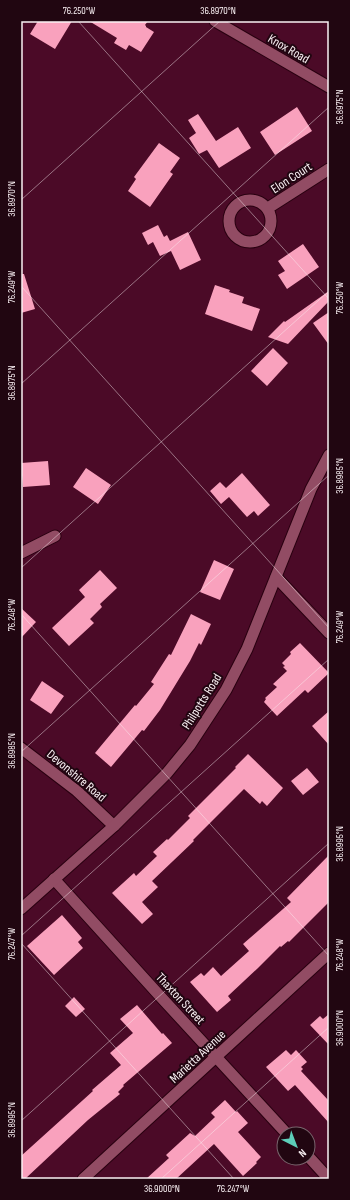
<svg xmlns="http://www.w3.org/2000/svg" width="350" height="1200" viewBox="0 0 350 1200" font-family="'Sofia Sans Condensed',sans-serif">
  <rect width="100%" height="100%" fill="#4b0a27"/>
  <!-- building -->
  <path fill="#f9a1bd" d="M 38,21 L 72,21 L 55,49 L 30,34 Z
    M 89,21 L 148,21 L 145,25 L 146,26 L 146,27 L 154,32 L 141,52 L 129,45 L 126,50 L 114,43 L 117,38 Z
    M 297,107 L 312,131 L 275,155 L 260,132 Z
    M 198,114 L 216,141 L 238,127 L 251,148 L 219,168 L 207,150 L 199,154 L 189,138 L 196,133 L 188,120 Z
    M 159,143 L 180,158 L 170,172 L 173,174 L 150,207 L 128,191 L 136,179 L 134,177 Z
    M 158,225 L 164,237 L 167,235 L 170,241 L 188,232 L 201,260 L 180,270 L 171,251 L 160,256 L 153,242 L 148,245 L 142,233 Z
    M 303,244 L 319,267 L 287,289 L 278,275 L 285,271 L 278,261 Z
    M 21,274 L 24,274 L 35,309 L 21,313 Z
    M 215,285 L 230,290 L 229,292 L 244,297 L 242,303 L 260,309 L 252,331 L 205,314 Z
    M 329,291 L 329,301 L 288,344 L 268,337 L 284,321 L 285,322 Z
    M 329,312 L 329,345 L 313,323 Z
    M 273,348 L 288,363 L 267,386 L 251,371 Z
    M 48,461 L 50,485 L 23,487 L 21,463 Z
    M 86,468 L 111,485 L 98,504 L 73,487 Z
    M 242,473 L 270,505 L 258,516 L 254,511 L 247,517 L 229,497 L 221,504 L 210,491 L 220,482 L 226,488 Z
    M 214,560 L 234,569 L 220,600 L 200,592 Z
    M 100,570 L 117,588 L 100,604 L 102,607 L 90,619 L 94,623 L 69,646 L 52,628 L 85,597 L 79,590 Z
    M 21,608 L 36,622 L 21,638 Z
    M 191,614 L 211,624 L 201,645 L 199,643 L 190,661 L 160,710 L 144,731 L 142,730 L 111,767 L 95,753 L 135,705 L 136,706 L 154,684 L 151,682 L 169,654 L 171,655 Z
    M 300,643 L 329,673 L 308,693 L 305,690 L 277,716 L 264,702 L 266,699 L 265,698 L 277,687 L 273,684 L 287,671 L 283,667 L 285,666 L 282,663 L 291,654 L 290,652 Z
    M 42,681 L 64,696 L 51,714 L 30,700 Z
    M 329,711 L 329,745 L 312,726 Z
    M 248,754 L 283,788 L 267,806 L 262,801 L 260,804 L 244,789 L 193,840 L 194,841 L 152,881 L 158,887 L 142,902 L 153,914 L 142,924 L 112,893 L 134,873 L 136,876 L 157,856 L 153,852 L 167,839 L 168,840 L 190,818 L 188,816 L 236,768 L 235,767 Z
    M 307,768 L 319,782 L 303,795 L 291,781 Z
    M 329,855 L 329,902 L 289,942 L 288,941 L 281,947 L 280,946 L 258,968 L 228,996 L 231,1000 L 217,1012 L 190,982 L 201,973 L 204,976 L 213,967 L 221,976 L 249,951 L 243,944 L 291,902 L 287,898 Z
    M 62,915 L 82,938 L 78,942 L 83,948 L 54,975 L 27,946 Z
    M 74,997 L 85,1009 L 76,1017 L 65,1006 Z
    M 137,1005 L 162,1034 L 163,1033 L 172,1043 L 123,1085 L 124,1086 L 118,1092 L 120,1094 L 88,1120 L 25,1179 L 21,1179 L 21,1156 L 93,1091 L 92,1090 L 121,1065 L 110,1053 L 133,1033 L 120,1019 Z
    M 329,1014 L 329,1045 L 310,1025 L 320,1016 L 323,1019 Z
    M 286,1050 L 291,1055 L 296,1050 L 307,1062 L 301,1067 L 303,1069 L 301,1071 L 329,1101 L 329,1123 L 295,1085 L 288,1091 L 266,1067 Z
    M 225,1100 L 236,1112 L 237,1111 L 248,1123 L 238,1132 L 261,1157 L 256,1162 L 257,1163 L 243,1176 L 214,1144 L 176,1179 L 146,1179 L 169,1158 L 166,1155 L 190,1133 L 195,1136 L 215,1117 L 211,1113 Z"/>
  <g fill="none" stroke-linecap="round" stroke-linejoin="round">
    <defs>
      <path id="minor" d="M 215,21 L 329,87
        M229 221a21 21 0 1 1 42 0a21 21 0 1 1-42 0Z
        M 268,208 L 329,169
        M 21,553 L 55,536
        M 276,577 L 329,633
        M 21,748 L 77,791 L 114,826
        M 54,879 L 159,995 L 287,1134
        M 308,1156 L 329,1179
        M 83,1179 L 329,953"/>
      <path id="tertiary" d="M 21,909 L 114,826 L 167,773 L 190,745 L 226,690 L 247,649 L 311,489 L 329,455"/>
    </defs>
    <!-- minor casing -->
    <use href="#minor" stroke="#290010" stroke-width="13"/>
    <!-- tertiary casing -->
    <use href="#tertiary" stroke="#290010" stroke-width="13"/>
    <!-- minor -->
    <use href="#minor" stroke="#924c64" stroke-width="11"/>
    <!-- tertiary -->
    <use href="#tertiary" stroke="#924c64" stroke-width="11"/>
  </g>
  <!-- ticks -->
  <path fill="none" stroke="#faf1f4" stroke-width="1" stroke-opacity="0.45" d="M 78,21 L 329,299M 21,200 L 220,21M 21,286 L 329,628M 21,384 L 329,107M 21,568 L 329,291M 21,614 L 329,956M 21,752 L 329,475M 21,936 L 329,659M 21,943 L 234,1179M 21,1121 L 329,843M 161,1179 L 329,1027"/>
  <g text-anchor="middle" stroke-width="4" stroke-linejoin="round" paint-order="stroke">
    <!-- street labels -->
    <g font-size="13" fill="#faf1f4" stroke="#210611">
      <text transform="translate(289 48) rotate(30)" y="5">Knox Road</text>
      <text transform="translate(291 177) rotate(-33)" y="5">Elon Court</text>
      <text transform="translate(201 701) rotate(-58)" y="5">Philpotts Road</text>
      <text transform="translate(77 775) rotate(40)" y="5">Devonshire Road</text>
      <text transform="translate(181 998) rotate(47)" y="5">Thaxton Street</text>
      <text transform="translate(197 1056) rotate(-43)" y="5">Marietta Avenue</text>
    </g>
  </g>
  <!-- border -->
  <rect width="350" height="1200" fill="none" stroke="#210611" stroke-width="44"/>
  <!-- north arrow -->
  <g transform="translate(296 1146) rotate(138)"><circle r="19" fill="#210611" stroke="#78646c"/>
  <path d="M0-3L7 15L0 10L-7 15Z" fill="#5dceb9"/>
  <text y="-6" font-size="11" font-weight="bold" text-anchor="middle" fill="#faf1f4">N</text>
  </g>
  <rect x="22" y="22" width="306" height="1156" fill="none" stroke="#faf1f4" stroke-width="1.5"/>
  <g font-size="10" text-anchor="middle" fill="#faf1f4">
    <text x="79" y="14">76.250°W</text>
    <text x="218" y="14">36.8970°N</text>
    <text transform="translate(339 107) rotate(-90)" y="4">36.8975°N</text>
    <text transform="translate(11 199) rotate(-90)" y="4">36.8970°N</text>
    <text transform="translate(11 287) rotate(-90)" y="4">76.249°W</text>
    <text transform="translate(339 298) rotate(-90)" y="4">76.250°W</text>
    <text transform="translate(11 383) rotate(-90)" y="4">36.8975°N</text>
    <text transform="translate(339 476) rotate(-90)" y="4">36.8985°N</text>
    <text transform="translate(11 615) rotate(-90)" y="4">76.248°W</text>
    <text transform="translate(339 627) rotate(-90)" y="4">76.249°W</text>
    <text transform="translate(11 751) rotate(-90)" y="4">36.8985°N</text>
    <text transform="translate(339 844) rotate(-90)" y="4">36.8995°N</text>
    <text transform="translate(11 944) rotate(-90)" y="4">76.247°W</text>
    <text transform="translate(339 955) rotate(-90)" y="4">76.248°W</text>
    <text transform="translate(339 1028) rotate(-90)" y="4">36.9000°N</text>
    <text transform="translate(11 1120) rotate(-90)" y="4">36.8995°N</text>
    <text x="162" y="1192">36.9000°N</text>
    <text x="233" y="1192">76.247°W</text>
  </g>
</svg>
